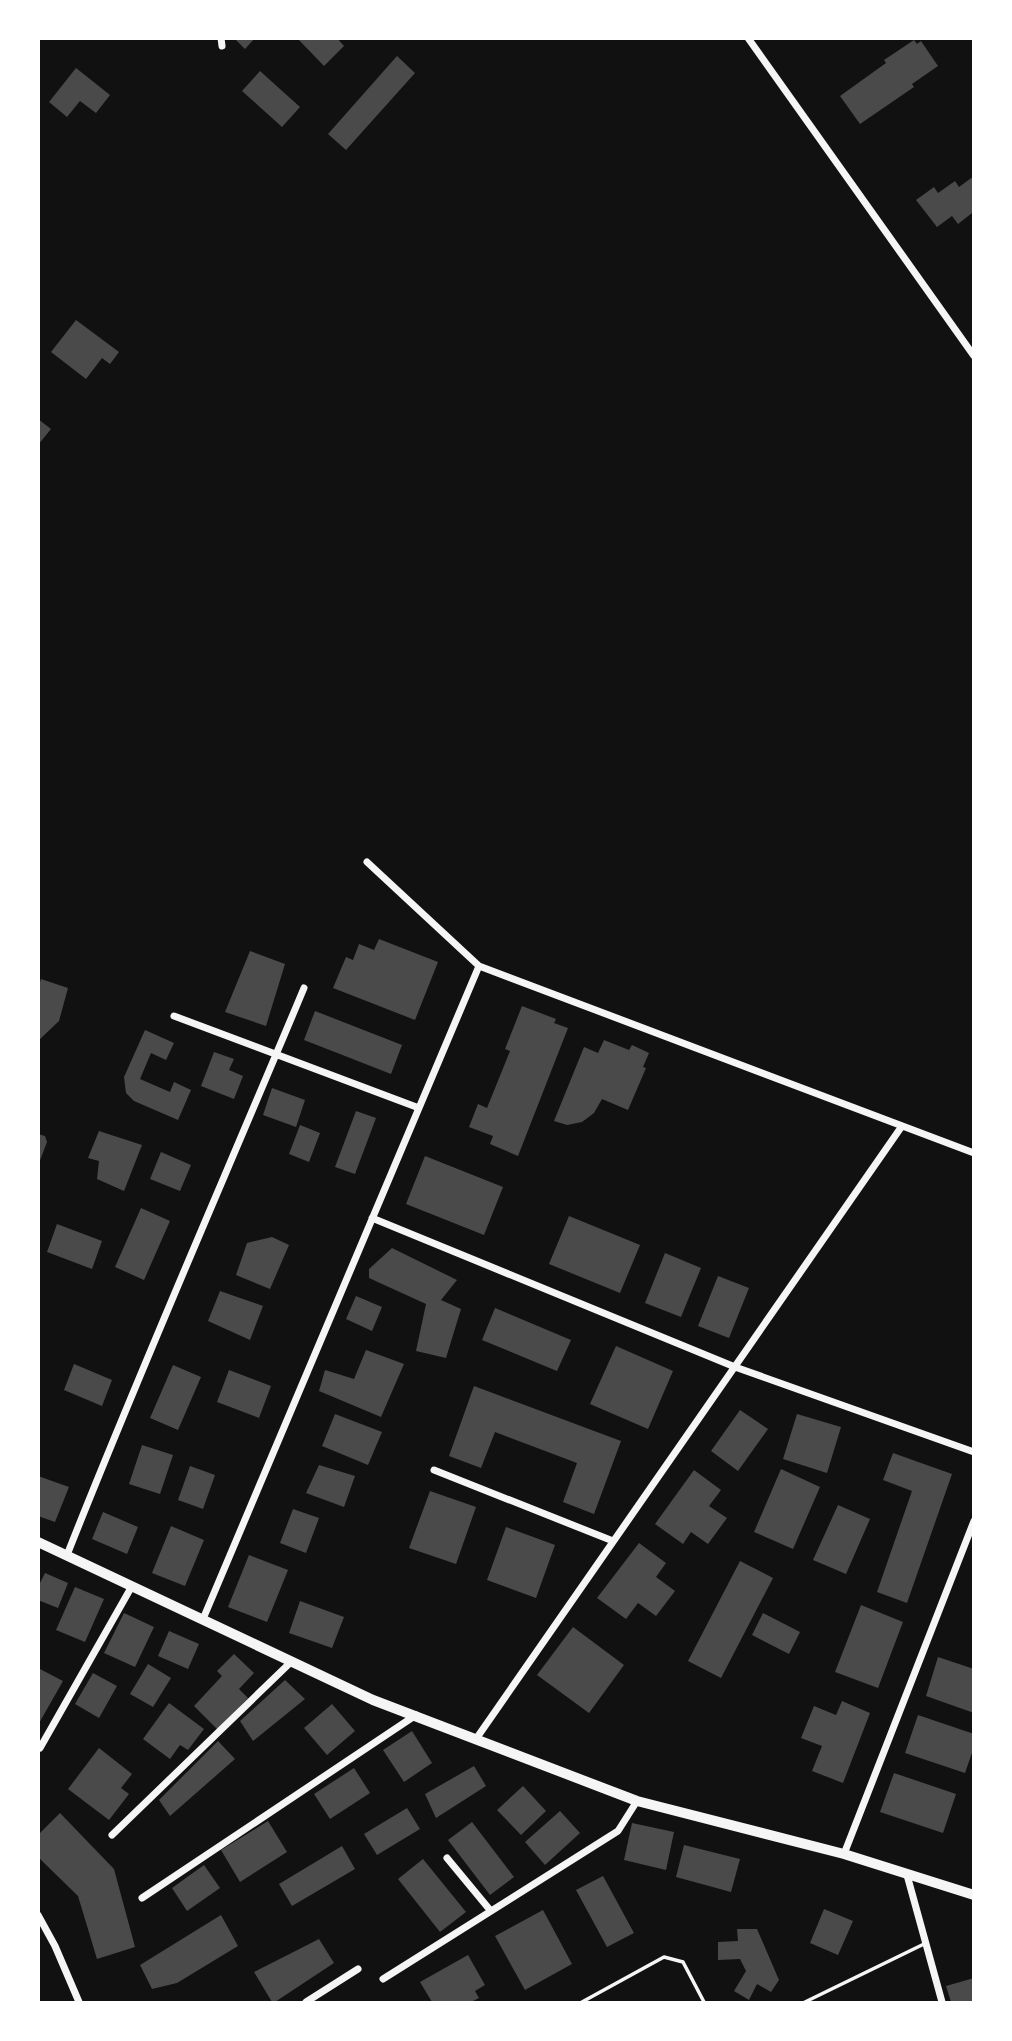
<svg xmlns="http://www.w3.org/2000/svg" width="1012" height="2041" viewBox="0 0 1012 2041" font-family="Georgia,serif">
  <rect width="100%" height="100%" fill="#111"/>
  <!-- building -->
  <path fill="#4a4a4a" d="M 234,38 L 255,38 L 245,49 Z
    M 297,38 L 337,38 L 344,46 L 324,66 Z
    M 914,40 L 917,44 L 921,41 L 938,66 L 912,84 L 914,87 L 860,124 L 840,96 L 886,63 L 884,60 Z
    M 397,56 L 415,73 L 346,150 L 328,134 Z
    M 76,68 L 110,95 L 96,113 L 80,101 L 67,117 L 49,102 Z
    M 260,71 L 300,107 L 282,127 L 242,91 Z
    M 974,176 L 974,215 L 972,213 L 958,224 L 952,216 L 937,227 L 916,200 L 934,187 L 938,193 L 955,181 L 959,187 Z
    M 76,320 L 119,352 L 110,364 L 102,358 L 86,379 L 51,352 Z
    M 38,419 L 51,429 L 38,445 Z
    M 379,939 L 438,962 L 415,1020 L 333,988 L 346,957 L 353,960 L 359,944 L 374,950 Z
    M 250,951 L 285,964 L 266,1026 L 225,1012 Z
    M 41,979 L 68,988 L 59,1021 L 38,1041 L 38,988 Z
    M 522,1006 L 556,1019 L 554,1023 L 568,1028 L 518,1156 L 490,1144 L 493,1136 L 469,1127 L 478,1104 L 487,1108 L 510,1051 L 505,1049 Z
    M 315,1011 L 402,1045 L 391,1074 L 304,1040 Z
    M 145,1030 L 174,1043 L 166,1060 L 151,1053 L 140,1079 L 170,1092 L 174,1082 L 191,1090 L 178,1120 L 134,1101 L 126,1093 L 124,1077 Z
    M 604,1040 L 629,1050 L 632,1045 L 649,1053 L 643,1067 L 646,1068 L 628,1110 L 602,1099 L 594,1113 L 582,1122 L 567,1125 L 554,1121 L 584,1047 L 598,1053 Z
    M 214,1052 L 234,1059 L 229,1070 L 243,1076 L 234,1099 L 201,1086 Z
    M 272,1088 L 305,1100 L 296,1127 L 263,1115 Z
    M 356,1111 L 376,1118 L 355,1174 L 335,1167 Z
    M 300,1125 L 320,1133 L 309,1162 L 289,1154 Z
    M 99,1131 L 142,1145 L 124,1191 L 97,1179 L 99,1161 L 88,1158 Z
    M 38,1134 L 45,1136 L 47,1142 L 39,1163 Z
    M 161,1152 L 191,1165 L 180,1191 L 150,1179 Z
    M 425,1156 L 503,1187 L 484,1235 L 406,1204 Z
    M 141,1208 L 170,1221 L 144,1280 L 115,1267 Z
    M 569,1216 L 640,1245 L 620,1293 L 549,1264 Z
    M 57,1224 L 102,1241 L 92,1269 L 47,1252 Z
    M 272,1237 L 289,1245 L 270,1289 L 236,1275 L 247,1243 Z
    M 392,1248 L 457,1280 L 441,1300 L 461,1309 L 446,1358 L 416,1351 L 426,1304 L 369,1278 L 369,1269 Z
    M 665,1253 L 701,1268 L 681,1317 L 645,1303 Z
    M 718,1276 L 749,1288 L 729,1338 L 698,1326 Z
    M 220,1291 L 263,1306 L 250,1340 L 208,1321 Z
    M 356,1296 L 382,1307 L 372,1331 L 346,1319 Z
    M 495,1308 L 571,1340 L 557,1371 L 482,1340 Z
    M 616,1346 L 673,1371 L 648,1429 L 590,1404 Z
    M 366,1350 L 404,1364 L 381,1417 L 319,1391 L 325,1370 L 354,1379 Z
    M 74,1364 L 112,1380 L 102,1406 L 64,1390 Z
    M 173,1365 L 201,1377 L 178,1430 L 150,1418 Z
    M 229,1370 L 271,1386 L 259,1418 L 217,1402 Z
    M 474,1386 L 621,1441 L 594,1514 L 563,1502 L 577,1463 L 495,1432 L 481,1468 L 449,1456 Z
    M 740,1410 L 768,1429 L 738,1471 L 711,1451 Z
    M 335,1414 L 382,1432 L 368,1465 L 322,1446 Z
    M 797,1414 L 841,1427 L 827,1473 L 783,1459 Z
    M 142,1445 L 173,1455 L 160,1494 L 129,1484 Z
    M 893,1453 L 952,1474 L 907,1603 L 877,1592 L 912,1491 L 883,1480 Z
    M 319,1465 L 355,1476 L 344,1507 L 306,1493 Z
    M 190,1466 L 215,1475 L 203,1509 L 178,1500 Z
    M 781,1469 L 820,1487 L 793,1549 L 754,1532 Z
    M 694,1470 L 721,1490 L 709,1506 L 727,1518 L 708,1544 L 691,1532 L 683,1544 L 655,1524 Z
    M 38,1476 L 69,1487 L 55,1522 L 38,1516 Z
    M 430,1491 L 476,1507 L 456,1564 L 409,1548 Z
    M 838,1505 L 870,1519 L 846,1574 L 813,1560 Z
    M 293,1509 L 319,1518 L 306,1553 L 280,1543 Z
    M 103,1512 L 138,1527 L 127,1554 L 92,1539 Z
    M 171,1526 L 204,1540 L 185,1586 L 152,1573 Z
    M 506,1527 L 555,1545 L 536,1598 L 487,1580 Z
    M 639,1543 L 666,1563 L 656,1577 L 675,1591 L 656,1616 L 638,1603 L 626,1619 L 597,1598 Z
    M 249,1555 L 288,1570 L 267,1622 L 228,1607 Z
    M 740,1561 L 773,1578 L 721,1678 L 688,1661 Z
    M 45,1573 L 68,1583 L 58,1608 L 38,1600 L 38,1587 Z
    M 75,1587 L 104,1599 L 85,1642 L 56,1630 Z
    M 300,1601 L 344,1617 L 332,1648 L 289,1633 Z
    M 861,1605 L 903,1622 L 878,1688 L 835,1672 Z
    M 124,1613 L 154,1627 L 135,1667 L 104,1653 Z
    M 763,1613 L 800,1632 L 789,1654 L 752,1635 Z
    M 573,1627 L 624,1665 L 589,1713 L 537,1675 Z
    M 169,1631 L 199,1644 L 188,1669 L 158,1656 Z
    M 234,1654 L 254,1673 L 239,1689 L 248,1698 L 218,1730 L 194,1706 L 222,1676 L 217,1671 Z
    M 938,1657 L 974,1669 L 974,1713 L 926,1696 Z
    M 148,1664 L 171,1678 L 153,1707 L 130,1694 Z
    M 38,1668 L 63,1681 L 38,1725 Z
    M 93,1673 L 117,1686 L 99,1718 L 75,1704 Z
    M 285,1680 L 305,1699 L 253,1741 L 240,1721 Z
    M 842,1701 L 870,1713 L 843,1783 L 812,1771 L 822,1746 L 801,1738 L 814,1706 L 836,1715 Z
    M 169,1703 L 204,1729 L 188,1750 L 180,1745 L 170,1759 L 143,1739 Z
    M 332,1704 L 355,1731 L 327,1755 L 304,1728 Z
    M 918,1715 L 974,1734 L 974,1747 L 965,1773 L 905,1753 Z
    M 412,1731 L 432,1763 L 404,1782 L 383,1750 Z
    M 218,1741 L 235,1759 L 170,1816 L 159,1800 Z
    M 99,1748 L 132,1774 L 121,1788 L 129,1794 L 109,1820 L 68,1789 Z
    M 474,1766 L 486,1786 L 436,1818 L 425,1794 Z
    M 354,1768 L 370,1793 L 330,1819 L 314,1794 Z
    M 894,1773 L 956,1794 L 943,1833 L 880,1812 Z
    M 523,1786 L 546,1811 L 521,1835 L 497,1810 Z
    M 407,1808 L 420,1829 L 377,1855 L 364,1834 Z
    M 560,1811 L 580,1833 L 545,1865 L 525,1842 Z
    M 60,1813 L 114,1869 L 135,1947 L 97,1959 L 78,1896 L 38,1857 L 38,1835 Z
    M 268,1821 L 287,1852 L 240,1882 L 221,1850 Z
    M 472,1822 L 514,1877 L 490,1895 L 448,1840 Z
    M 632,1823 L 674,1832 L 666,1870 L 624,1860 Z
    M 684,1845 L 740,1859 L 731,1892 L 676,1877 Z
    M 342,1846 L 355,1869 L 292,1906 L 279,1884 Z
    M 423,1859 L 466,1912 L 440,1932 L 398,1879 Z
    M 204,1865 L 220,1888 L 187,1911 L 172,1888 Z
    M 603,1876 L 634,1933 L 607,1947 L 576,1890 Z
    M 824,1909 L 853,1921 L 838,1955 L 810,1943 Z
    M 543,1910 L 572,1964 L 525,1990 L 495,1936 Z
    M 221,1915 L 238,1946 L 177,1983 L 152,1989 L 140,1965 Z
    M 737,1929 L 757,1929 L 779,1980 L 771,1992 L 757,1984 L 749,2000 L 734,1991 L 746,1971 L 740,1959 L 718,1960 L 718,1942 L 738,1941 Z
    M 319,1939 L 334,1963 L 275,2002 L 272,2002 L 254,1972 Z
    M 468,1955 L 485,1985 L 475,1991 L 479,1998 L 471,2002 L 432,2002 L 420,1982 Z
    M 974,1978 L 974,2002 L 951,2002 L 946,1986 Z"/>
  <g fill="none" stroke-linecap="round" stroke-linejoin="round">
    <!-- service -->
    <path stroke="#f5f5f5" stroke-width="3.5" d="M 582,2002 L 664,1957 L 683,1962 L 704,2002
      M 805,2002 L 924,1944"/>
    <!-- minor -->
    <path stroke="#f5f5f5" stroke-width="7" d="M 221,38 L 222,46
      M 748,38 L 974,356
      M 367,862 L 479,966 L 974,1153
      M 174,1016 L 419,1108
      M 372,1218 L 735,1367 L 974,1452
      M 434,1470 L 613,1541
      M 67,1555 C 142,1365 225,1177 304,988
      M 203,1619 L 479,966
      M 476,1739 L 902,1126
      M 40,1748 L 132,1586
      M 112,1835 L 292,1661
      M 844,1854 L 974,1521
      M 447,1858 L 490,1910
      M 907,1875 L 942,2002
      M 142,1898 L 416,1715
      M 38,1915 L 55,1946 L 79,2002
      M 383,1979 L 618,1831 L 637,1801
      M 306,2002 L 358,1969"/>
    <!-- tertiary -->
    <path stroke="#f5f5f5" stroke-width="10" d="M 38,1542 L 373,1700 L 637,1801 L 844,1854 L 974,1895"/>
  </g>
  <!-- border -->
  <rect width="1012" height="2041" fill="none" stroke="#ffffff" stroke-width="80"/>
</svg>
